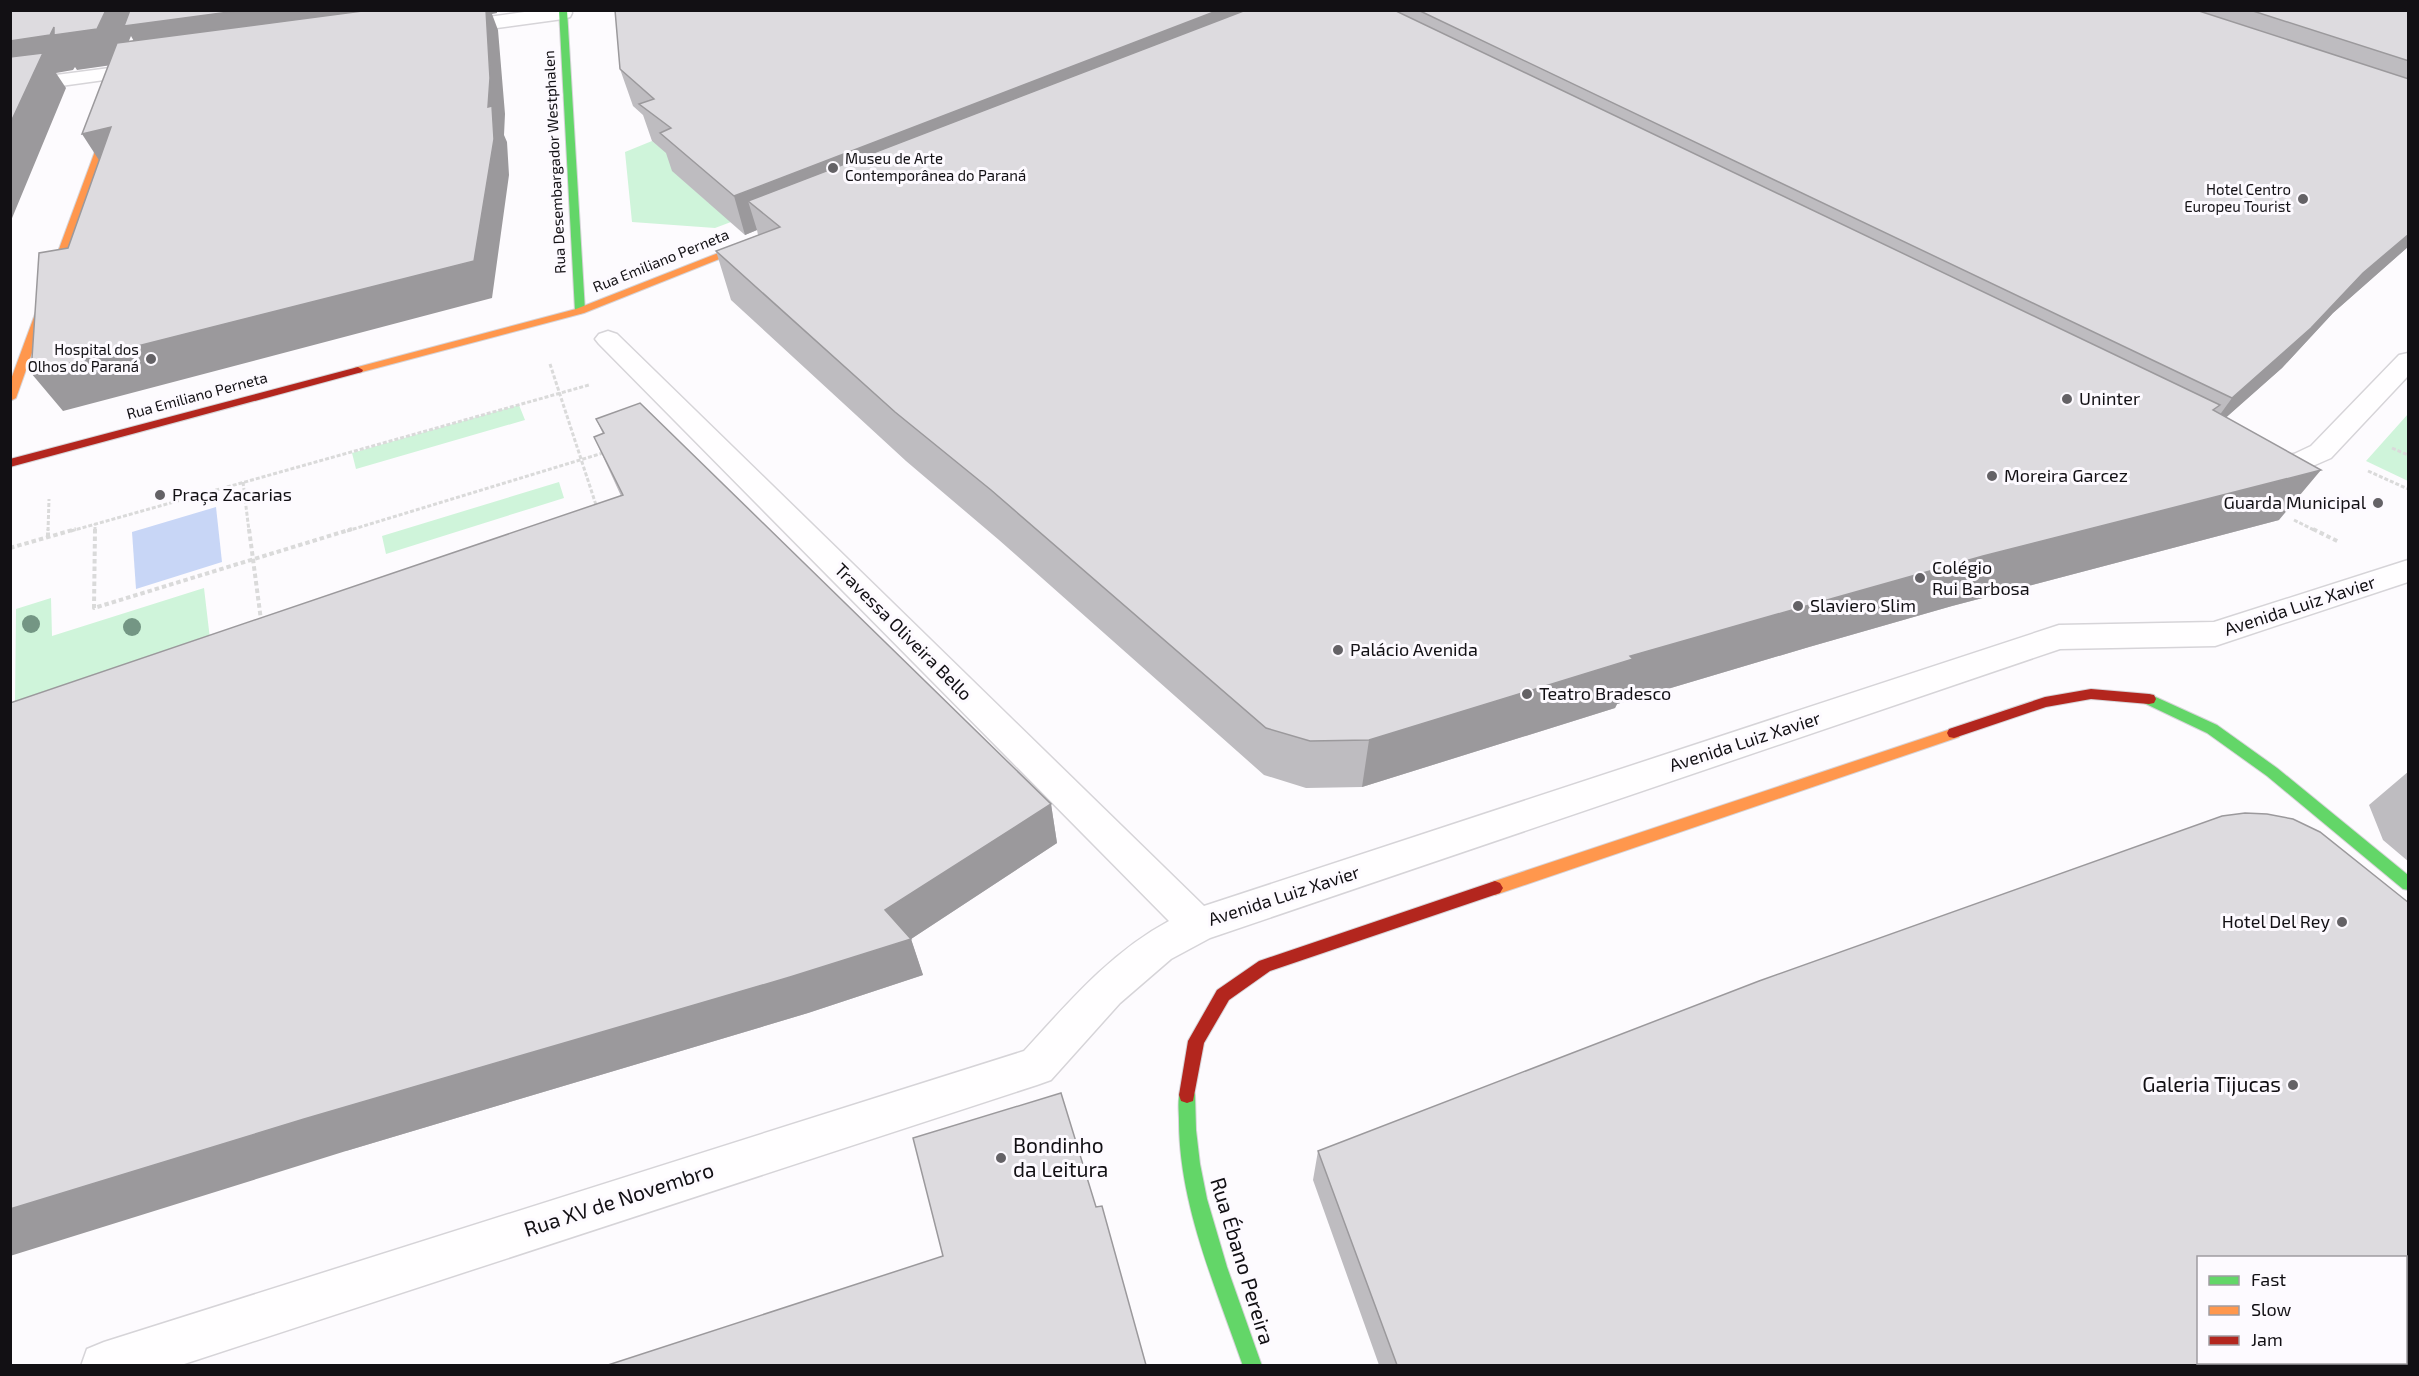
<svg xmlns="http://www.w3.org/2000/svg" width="2419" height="1376" viewBox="0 0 2419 1376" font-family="'Exo 2',sans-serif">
  <rect width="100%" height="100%" fill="#fdfbfe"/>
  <!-- green -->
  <path fill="#cff4da" d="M 652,141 L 684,166 L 673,171 L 709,203 L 724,197 L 747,216 L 715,228 L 632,222 L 625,152 Z
    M 519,405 L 525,420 L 356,469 L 352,453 Z
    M 2408,414 L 2408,481 L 2366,461 Z
    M 559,482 L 564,498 L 386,554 L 382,536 Z
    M 204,588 L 210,639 L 15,703 L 16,609 L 51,598 L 52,636 Z"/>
  <!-- water -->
  <path fill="#c8d6f6" d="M 216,507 L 222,562 L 136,589 L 132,532 Z"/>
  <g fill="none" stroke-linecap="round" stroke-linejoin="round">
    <defs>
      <path id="street" d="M 539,10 L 571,10 L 572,13 L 570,17 L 563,19 L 452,34 L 445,32 L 442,28 L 445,24 L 452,22 Z
        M 148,63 L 155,65 L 158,69 L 155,73 L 10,93 L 10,81 Z
        M 608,331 L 617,334 L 1204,906 L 2059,625 L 2214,622 L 2408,560 L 2408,582 L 2215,646 L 2060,649 L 1210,938 L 1171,959 L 1120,1003 L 1051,1080 L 1037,1085 L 178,1366 L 81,1366 L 87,1349 L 104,1342 L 1024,1051 C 1068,1003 1111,952 1169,921 L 599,344 L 595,339 L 599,334 Z
        M 2408,353 L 2408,376 L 2331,458 L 2299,472 L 2260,474 L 2250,472 L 2246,465 L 2250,458 L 2294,454 L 2311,446 L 2399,355 Z"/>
      <path id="fast" d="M 559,10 L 567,10 L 585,311 L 580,314 L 575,311 Z
        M 2149,694 L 2217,725 L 2277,768 L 2408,875 L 2408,890 L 2403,889 L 2267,776 L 2207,733 L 2144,703 L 2142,699 L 2144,695 Z
        M 1187,1087 L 1193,1089 L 1195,1095 L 1196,1130 L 1200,1164 L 1207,1199 L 1227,1267 L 1262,1366 L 1243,1366 C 1216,1288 1179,1205 1179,1121 C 1179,1111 1177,1099 1181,1089 Z"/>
      <path id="slow" d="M 112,113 L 116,116 L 16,398 L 10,401 L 10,382 L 108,116 Z
        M 759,237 L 764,240 L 762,242 L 584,313 L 358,373 L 353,370 L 354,368 L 576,309 Z
        M 1954,728 L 1959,729 L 1961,733 L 1959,737 L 1495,895 L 1490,893 L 1487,888 L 1490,883 L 1495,881 Z"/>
      <path id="jam" d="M 358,367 L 363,370 L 362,372 L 10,467 L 10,459 Z
        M 2091,689 L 2149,694 L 2154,695 L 2156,699 L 2154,703 L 2149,704 L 2091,699 L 2046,707 L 1954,738 L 1949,737 L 1947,733 L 1949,729 L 2045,697 Z
        M 1495,881 L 1500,883 L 1503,888 L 1500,893 L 1270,971 L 1229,1000 L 1204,1043 L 1193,1101 L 1187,1103 L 1181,1101 L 1179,1095 L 1188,1041 L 1217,990 L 1259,961 Z"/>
    </defs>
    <!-- street casing -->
    <use href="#street" stroke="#d6d4d8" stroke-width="3"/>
    <!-- fast casing -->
    <use href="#fast" stroke="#d6d4d8" stroke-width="2"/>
    <!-- slow casing -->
    <use href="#slow" stroke="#d6d4d8" stroke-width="2"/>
    <!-- jam casing -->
    <use href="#jam" stroke="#d6d4d8" stroke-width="2"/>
    <!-- path-far1 -->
    <path stroke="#dadada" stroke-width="3" stroke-dasharray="4 2" stroke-linecap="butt" d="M 550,364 L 597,508
      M 2392,448 L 2408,455
      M 2368,471 L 2408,489
      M 243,482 L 249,531
      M 2294,520 L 2316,531
      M 48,531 L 49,499
      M 71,531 L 589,385
      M 95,531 L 95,524
      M 347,531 L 606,452"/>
    <!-- path -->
    <path stroke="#dadada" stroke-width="4" stroke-dasharray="4.5 3" stroke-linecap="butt" d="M 95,529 L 94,608 L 352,529
      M 249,529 L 261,620
      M 2313,529 L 2339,542
      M 48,537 L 48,529
      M 10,548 L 76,529"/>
    <!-- street -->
    <use href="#street" fill="#fffeff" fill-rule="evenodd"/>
    <!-- fast -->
    <use href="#fast" fill="#63d668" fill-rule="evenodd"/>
    <!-- slow -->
    <use href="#slow" fill="#ff974d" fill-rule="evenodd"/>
    <!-- jam -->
    <use href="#jam" fill="#b3261e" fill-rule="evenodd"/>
  </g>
  <!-- trees -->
  <g fill="#749684">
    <circle cx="31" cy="624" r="9"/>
    <circle cx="132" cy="627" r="9"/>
  </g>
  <!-- wall -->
  <path fill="#bebcc0" d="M 615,10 L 2409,10 L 2409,246 L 2333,313 L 2282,368 L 2226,417 L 2279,520 L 1952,606 L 1809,647 L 1617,704 L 1615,708 L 1362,787 L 1306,788 L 1264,775 L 999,540 L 906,461 L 731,300 L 716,251 L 758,235 L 757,230 L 745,235 L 672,171 L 666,153 L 652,141 L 643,115 L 633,106 L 620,69 Z
    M 596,419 L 1051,804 L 1057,843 L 911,939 L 923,975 L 808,1013 L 346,1151 L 621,496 L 594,437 L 603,434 Z
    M 2409,771 L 2409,862 L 2383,840 L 2369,805 Z
    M 1318,1151 L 2409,1365 L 1379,1365 L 1313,1180 Z"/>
  <!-- shaded-wall -->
  <path fill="#9b999c" d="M 106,10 L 497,10 L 497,13 L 492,14 L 498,30 L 505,114 L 504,135 L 507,142 L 509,175 L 492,298 L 63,411 L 31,373 L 145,61 L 131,36 L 119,64 L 77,70 L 75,67 L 73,70 L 56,73 L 66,88 L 10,223 L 10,41 Z
    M 1219,10 L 1308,10 L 748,201 L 757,230 L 745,235 L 734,196 Z
    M 111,127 L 106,171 L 82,134 Z
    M 2409,234 L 2409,246 L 2333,313 L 2282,368 L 2203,438 L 2232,398 L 2363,273 Z
    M 2321,470 L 2279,520 L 1952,606 L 1809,647 L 1617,704 L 1615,708 L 1362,787 L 1369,740 L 1630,656 L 1983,556 Z
    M 1051,804 L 1057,843 L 911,939 L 923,975 L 808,1013 L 346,1151 L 10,1256 L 10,1209 L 885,910 Z"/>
  <!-- building -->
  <path fill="#dddbdf" stroke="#9b999c" stroke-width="1.5" fill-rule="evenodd" d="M 10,10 L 106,10 L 97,29 L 54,35 L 54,27 L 50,35 L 10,41 Z
    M 130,10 L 244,10 L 124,26 Z
    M 370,10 L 486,10 L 490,78 L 488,107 L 492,106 L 494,139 L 474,261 L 31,373 L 39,253 L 68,248 L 111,127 L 82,134 L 117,43 Z
    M 615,10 L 1219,10 L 734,196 L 660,133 L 671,128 L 639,104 L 654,99 L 620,69 Z
    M 1246,10 L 1394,10 L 2220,405 L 2213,410 L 2321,470 L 1983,556 L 1834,598 L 1630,656 L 1633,659 L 1369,740 L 1310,741 L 1266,728 L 991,490 L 895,412 L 716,251 L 780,227 L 748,201 Z
    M 1418,10 L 2196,10 L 2409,79 L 2409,234 L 2363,273 L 2311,328 L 2232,398 Z
    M 2250,10 L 2409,10 L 2409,61 Z
    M 43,53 L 10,124 L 10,57 Z
    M 640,403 L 1051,804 L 885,910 L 911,939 L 790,977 L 304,1119 L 10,1209 L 10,703 L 623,495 L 594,437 L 604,433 L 596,419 Z
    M 2245,813 L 2267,814 L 2293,819 L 2320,832 L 2409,903 L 2409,1365 L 1397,1365 L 1318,1151 L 1759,981 L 2222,816 ZM 2199,1257 L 2406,1257 L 2406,1362 L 2199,1362 Z
    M 1061,1093 L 1096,1207 L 1102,1206 L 1146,1365 L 608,1365 L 943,1256 L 913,1138 Z"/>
  <!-- markers -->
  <g fill="#646266" stroke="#fdfaff" stroke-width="2">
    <circle cx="833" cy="168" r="6"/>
    <circle cx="2303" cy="199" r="6"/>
    <circle cx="151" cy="359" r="6"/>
    <circle cx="2067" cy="399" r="6"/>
    <circle cx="1992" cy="476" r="6"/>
    <circle cx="160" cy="495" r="6"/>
    <circle cx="2378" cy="503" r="6"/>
    <circle cx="1920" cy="578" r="6"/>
    <circle cx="1798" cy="606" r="6"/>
    <circle cx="1338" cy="650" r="6"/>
    <circle cx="1527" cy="694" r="6"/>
    <circle cx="2342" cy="922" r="6"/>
    <circle cx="2293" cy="1085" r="6"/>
    <circle cx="1001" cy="1158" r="6"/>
  </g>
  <g text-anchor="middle" stroke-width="6" stroke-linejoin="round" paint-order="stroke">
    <!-- far-poi labels -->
    <g font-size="15" fill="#121014" stroke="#fdfaff" text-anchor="end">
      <text x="845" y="164" text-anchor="start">Museu de Arte<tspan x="845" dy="17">Contemporânea do Paraná</tspan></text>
      <text x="2291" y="195">Hotel Centro<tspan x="2291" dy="17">Europeu Tourist</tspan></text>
      <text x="139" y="355">Hospital dos<tspan x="139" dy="17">Olhos do Paraná</tspan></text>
    </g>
    <!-- far-street labels -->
    <g font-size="15" fill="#121014" stroke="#fdfaff">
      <text transform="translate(555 162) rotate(-93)" y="5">Rua Desembargador Westphalen</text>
      <text transform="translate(661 261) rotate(-22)" y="5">Rua Emiliano Perneta</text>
      <text transform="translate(197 396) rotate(-15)" y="5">Rua Emiliano Perneta</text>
    </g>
    <!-- poi labels -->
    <g font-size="18" fill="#121014" stroke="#fdfaff" text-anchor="start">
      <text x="2079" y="405">Uninter</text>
      <text x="2004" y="482">Moreira Garcez</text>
      <text x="172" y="501">Praça Zacarias</text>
      <text x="2366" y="509" text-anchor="end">Guarda Municipal</text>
      <text x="1932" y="574">Colégio<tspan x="1932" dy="21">Rui Barbosa</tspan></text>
      <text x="1810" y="612">Slaviero Slim</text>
      <text x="1350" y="656">Palácio Avenida</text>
      <text x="1539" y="700">Teatro Bradesco</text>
      <text x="2330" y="928" text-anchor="end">Hotel Del Rey</text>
    </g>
    <!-- street labels -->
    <g font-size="18" fill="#121014" stroke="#fdfaff">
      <text transform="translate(2300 606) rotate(-18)" y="6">Avenida Luiz Xavier</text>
      <text transform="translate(903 632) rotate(45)" y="6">Travessa Oliveira Bello</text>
      <text transform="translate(1745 742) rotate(-18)" y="6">Avenida Luiz Xavier</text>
      <text transform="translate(1284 896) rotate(-18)" y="6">Avenida Luiz Xavier</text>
    </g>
    <!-- near-poi labels -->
    <g font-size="21" fill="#121014" stroke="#fdfaff" text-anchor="end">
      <text x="2281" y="1092">Galeria Tijucas</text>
      <text x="1013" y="1153" text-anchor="start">Bondinho<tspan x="1013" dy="24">da Leitura</tspan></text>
    </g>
    <!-- near-street labels -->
    <g font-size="21" fill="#121014" stroke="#fdfaff">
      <text transform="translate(619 1200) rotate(-18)" y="7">Rua XV de Novembro</text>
      <text transform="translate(1242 1261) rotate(73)" y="7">Rua Ébano Pereira</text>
    </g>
  </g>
  <!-- border -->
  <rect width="2419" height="1376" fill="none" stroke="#121014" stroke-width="24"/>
  <!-- legend -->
  <rect x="2197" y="1256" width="210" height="108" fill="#fdfaff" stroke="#9f9ca1" stroke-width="1.5"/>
  <rect x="2209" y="1276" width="30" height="9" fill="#63d668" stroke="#9f9ca1" stroke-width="1.5"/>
  <text x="2251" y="1286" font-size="18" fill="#121014">Fast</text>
  <rect x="2209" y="1306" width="30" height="9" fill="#ff974d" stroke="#9f9ca1" stroke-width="1.5"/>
  <text x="2251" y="1316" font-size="18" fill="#121014">Slow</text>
  <rect x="2209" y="1336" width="30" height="9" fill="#b3261e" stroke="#9f9ca1" stroke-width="1.5"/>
  <text x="2251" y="1346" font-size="18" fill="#121014">Jam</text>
</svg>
